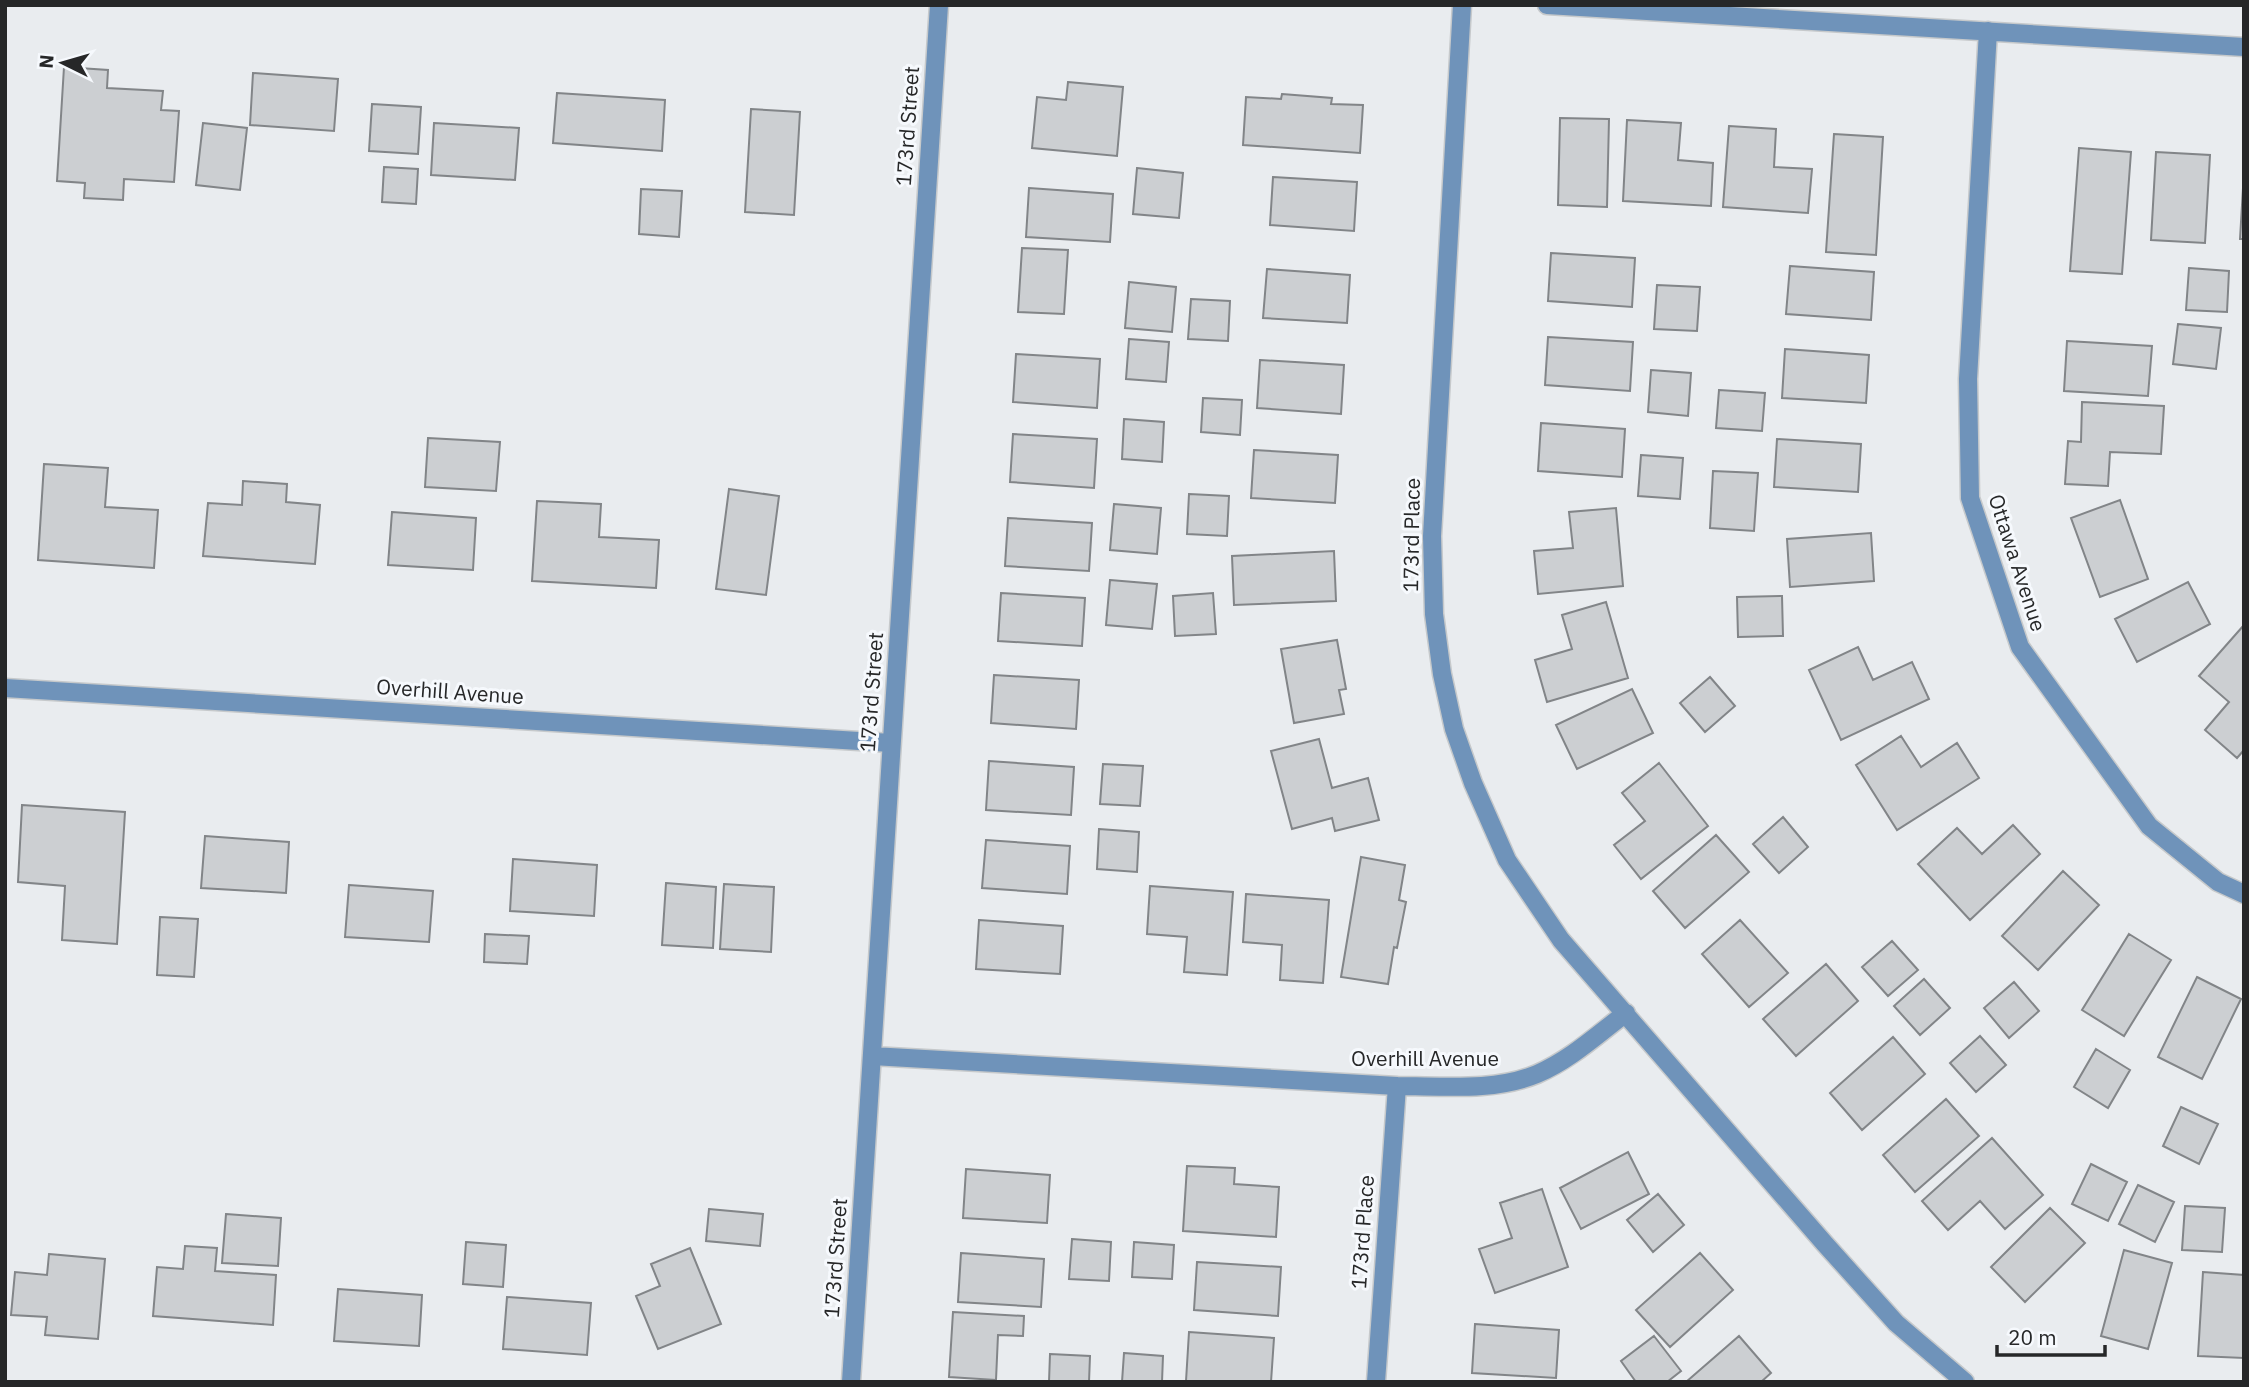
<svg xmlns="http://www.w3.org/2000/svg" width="2249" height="1387" viewBox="0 0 2249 1387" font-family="'IBM Plex Sans',sans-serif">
  <rect width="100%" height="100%" fill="#e9ecef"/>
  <!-- building -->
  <path fill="#cccfd2" stroke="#828588" stroke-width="2" d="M 64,67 L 108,70 L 107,88 L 163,91 L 161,110 L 179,111 L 174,182 L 124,179 L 123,200 L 84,198 L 85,183 L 57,181 Z
    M 253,73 L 338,79 L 334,131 L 250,125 Z
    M 1068,82 L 1123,87 L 1117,156 L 1032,148 L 1037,97 L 1066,100 Z
    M 557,93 L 665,100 L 662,151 L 553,143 Z
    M 1282,94 L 1332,98 L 1331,104 L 1363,105 L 1360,153 L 1243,145 L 1246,97 L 1281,99 Z
    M 372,104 L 421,107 L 418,154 L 369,151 Z
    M 751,109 L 800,112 L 794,215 L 745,212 Z
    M 1560,118 L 1609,119 L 1607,207 L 1558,205 Z
    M 1627,120 L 1681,123 L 1678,160 L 1713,163 L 1711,206 L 1623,201 Z
    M 203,123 L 247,128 L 240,190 L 196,185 Z
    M 434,123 L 519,128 L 515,180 L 431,175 Z
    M 1729,126 L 1776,129 L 1774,167 L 1812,169 L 1808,213 L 1723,207 Z
    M 1834,134 L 1883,137 L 1876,255 L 1826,252 Z
    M 2079,148 L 2131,152 L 2122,274 L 2070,271 Z
    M 2156,152 L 2210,155 L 2205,243 L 2151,240 Z
    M 384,167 L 418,169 L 416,204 L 382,202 Z
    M 1137,168 L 1183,173 L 1179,218 L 1133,214 Z
    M 2244,171 L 2244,239 L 2240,239 Z
    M 1273,177 L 1357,182 L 1354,231 L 1270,225 Z
    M 1029,188 L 1113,194 L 1110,242 L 1026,237 Z
    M 641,189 L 682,191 L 679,237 L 639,234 Z
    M 1022,248 L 1068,250 L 1064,314 L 1018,312 Z
    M 1551,253 L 1635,258 L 1632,307 L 1548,301 Z
    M 1790,266 L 1874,272 L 1871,320 L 1786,314 Z
    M 2189,268 L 2229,271 L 2227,312 L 2186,310 Z
    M 1267,269 L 1350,275 L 1347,323 L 1263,318 Z
    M 1129,282 L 1176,287 L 1172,332 L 1125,328 Z
    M 1657,285 L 1700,287 L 1697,331 L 1654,329 Z
    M 1191,299 L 1230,301 L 1228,341 L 1188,339 Z
    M 2178,324 L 2221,328 L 2216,369 L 2173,364 Z
    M 1548,337 L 1633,342 L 1630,391 L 1545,385 Z
    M 1129,339 L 1169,342 L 1166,382 L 1126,379 Z
    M 2067,341 L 2152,346 L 2148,396 L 2064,391 Z
    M 1785,349 L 1869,355 L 1866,403 L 1782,398 Z
    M 1016,354 L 1100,359 L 1097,408 L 1013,402 Z
    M 1260,360 L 1344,365 L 1341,414 L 1257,408 Z
    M 1651,370 L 1691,373 L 1688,416 L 1648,412 Z
    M 1719,390 L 1765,393 L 1762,431 L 1716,428 Z
    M 1203,398 L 1242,400 L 1240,435 L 1201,432 Z
    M 2082,402 L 2164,406 L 2161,454 L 2110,452 L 2108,486 L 2065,484 L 2068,441 L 2081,442 Z
    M 1124,419 L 1164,422 L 1162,462 L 1122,459 Z
    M 1541,423 L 1625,429 L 1622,477 L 1538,471 Z
    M 1013,434 L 1097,439 L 1094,488 L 1010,482 Z
    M 428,438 L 500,442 L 496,491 L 425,487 Z
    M 1777,439 L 1861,444 L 1858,492 L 1774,487 Z
    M 1254,450 L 1338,455 L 1335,503 L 1251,498 Z
    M 1641,455 L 1683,458 L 1680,499 L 1638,496 Z
    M 44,464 L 108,468 L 105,507 L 158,510 L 154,568 L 38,560 Z
    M 1713,471 L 1758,473 L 1754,531 L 1710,528 Z
    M 243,481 L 287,484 L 286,502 L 320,505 L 315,564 L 203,556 L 208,503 L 242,505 Z
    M 729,489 L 779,496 L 766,595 L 716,589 Z
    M 1189,494 L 1229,496 L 1227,536 L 1187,534 Z
    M 2120,500 L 2148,579 L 2100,597 L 2071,518 Z
    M 537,501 L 601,504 L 599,537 L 659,540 L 656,588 L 532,581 Z
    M 1114,504 L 1161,508 L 1157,554 L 1110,550 Z
    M 1616,508 L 1623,586 L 1538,594 L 1534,551 L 1573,548 L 1569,512 Z
    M 392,512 L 476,518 L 473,570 L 388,565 Z
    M 1008,518 L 1092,523 L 1089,571 L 1005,566 Z
    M 1871,533 L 1874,581 L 1790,587 L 1787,539 Z
    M 1334,551 L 1336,601 L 1234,605 L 1232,556 Z
    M 1110,580 L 1157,584 L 1152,629 L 1106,625 Z
    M 2188,582 L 2210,624 L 2137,662 L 2115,619 Z
    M 1001,593 L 1085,598 L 1082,646 L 998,641 Z
    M 1213,593 L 1216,634 L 1175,636 L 1173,596 Z
    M 1782,596 L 1783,636 L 1738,637 L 1737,597 Z
    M 1606,602 L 1628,678 L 1547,702 L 1535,660 L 1572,649 L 1562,615 Z
    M 2244,625 L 2244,750 L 2237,758 L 2205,730 L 2229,702 L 2199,676 Z
    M 1337,640 L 1346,689 L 1339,690 L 1344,714 L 1294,723 L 1281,649 Z
    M 1858,647 L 1873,680 L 1912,662 L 1929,699 L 1841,740 L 1809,670 Z
    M 994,675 L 1079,680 L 1076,729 L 991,723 Z
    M 1710,677 L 1735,706 L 1705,732 L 1680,703 Z
    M 1632,689 L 1653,733 L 1577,769 L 1556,725 Z
    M 1901,736 L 1921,767 L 1957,743 L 1979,778 L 1897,830 L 1856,765 Z
    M 1319,739 L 1332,788 L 1368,778 L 1379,820 L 1335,831 L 1332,818 L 1292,829 L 1271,751 Z
    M 989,761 L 1074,767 L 1071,815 L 986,810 Z
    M 1659,763 L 1708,826 L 1641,879 L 1614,845 L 1645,821 L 1622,793 Z
    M 1103,764 L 1143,766 L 1140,806 L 1100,804 Z
    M 22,805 L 125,812 L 117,944 L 62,940 L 65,886 L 18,882 Z
    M 1783,817 L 1808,847 L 1779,873 L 1753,844 Z
    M 2013,825 L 2040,854 L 1970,920 L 1918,864 L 1957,828 L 1982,854 Z
    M 1099,829 L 1139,832 L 1137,872 L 1097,869 Z
    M 1716,835 L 1749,872 L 1685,928 L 1653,891 Z
    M 205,836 L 289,842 L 286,893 L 201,888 Z
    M 986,840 L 1070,846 L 1067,894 L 982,888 Z
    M 1361,857 L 1405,865 L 1399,900 L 1406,902 L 1397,948 L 1394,947 L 1388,984 L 1341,977 Z
    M 513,859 L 597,865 L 594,916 L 510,911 Z
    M 2063,871 L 2099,905 L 2038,970 L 2002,936 Z
    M 666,883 L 716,887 L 713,948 L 662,945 Z
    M 724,884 L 774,887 L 771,952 L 720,949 Z
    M 349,885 L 433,891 L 429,942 L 345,937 Z
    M 1150,886 L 1233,892 L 1227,975 L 1184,972 L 1187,937 L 1147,934 Z
    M 1246,894 L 1329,900 L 1323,983 L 1280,980 L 1282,945 L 1243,942 Z
    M 160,917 L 198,919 L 194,977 L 157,975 Z
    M 979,920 L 1063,926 L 1060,974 L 976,969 Z
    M 1740,920 L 1788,973 L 1749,1007 L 1702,954 Z
    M 485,934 L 529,936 L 527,964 L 484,962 Z
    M 2129,934 L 2171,960 L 2124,1036 L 2082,1010 Z
    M 1892,941 L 1918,970 L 1888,996 L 1862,967 Z
    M 1826,964 L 1858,1001 L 1796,1056 L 1763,1019 Z
    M 2197,977 L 2241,999 L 2202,1079 L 2158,1057 Z
    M 1924,979 L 1950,1008 L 1920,1035 L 1894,1006 Z
    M 2014,982 L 2039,1011 L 2009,1038 L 1984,1008 Z
    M 1980,1036 L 2006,1065 L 1976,1092 L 1950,1063 Z
    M 1893,1037 L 1925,1074 L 1862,1130 L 1830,1093 Z
    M 2096,1049 L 2130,1070 L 2108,1108 L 2074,1087 Z
    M 1946,1099 L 1979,1136 L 1915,1192 L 1883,1155 Z
    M 2181,1107 L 2218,1124 L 2199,1164 L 2163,1146 Z
    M 1992,1138 L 2043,1195 L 2005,1229 L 1980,1201 L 1948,1230 L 1922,1201 Z
    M 1628,1152 L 1649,1194 L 1581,1229 L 1560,1188 Z
    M 2091,1164 L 2127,1182 L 2108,1221 L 2072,1204 Z
    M 1187,1166 L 1235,1168 L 1234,1184 L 1279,1187 L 1276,1237 L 1183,1231 Z
    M 966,1169 L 1050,1175 L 1047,1223 L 963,1218 Z
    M 2138,1185 L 2174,1202 L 2155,1242 L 2119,1224 Z
    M 1542,1189 L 1568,1267 L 1495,1293 L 1479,1249 L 1512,1238 L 1500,1203 Z
    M 1658,1194 L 1684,1225 L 1653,1252 L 1627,1220 Z
    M 2185,1206 L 2225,1208 L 2222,1252 L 2182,1250 Z
    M 2050,1208 L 2085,1243 L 2025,1302 L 1991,1267 Z
    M 709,1209 L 763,1214 L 760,1246 L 706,1241 Z
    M 226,1214 L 281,1218 L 278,1266 L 222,1263 Z
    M 1072,1239 L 1111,1242 L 1109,1281 L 1069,1279 Z
    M 466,1242 L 506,1245 L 503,1287 L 463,1284 Z
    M 1134,1242 L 1174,1245 L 1172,1279 L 1132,1277 Z
    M 185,1246 L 217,1248 L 215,1271 L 276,1275 L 273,1325 L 153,1316 L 157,1267 L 183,1269 Z
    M 690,1248 L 721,1324 L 658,1349 L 636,1296 L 660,1286 L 651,1264 Z
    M 2124,1250 L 2172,1263 L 2148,1349 L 2101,1336 Z
    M 961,1253 L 1044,1259 L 1041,1307 L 958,1302 Z
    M 1700,1253 L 1733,1290 L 1670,1347 L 1636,1310 Z
    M 49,1254 L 105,1259 L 98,1339 L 45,1335 L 47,1317 L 11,1315 L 15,1272 L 47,1275 Z
    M 1197,1262 L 1281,1267 L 1278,1316 L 1194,1310 Z
    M 2203,1272 L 2244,1275 L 2244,1358 L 2198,1356 Z
    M 338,1289 L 422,1295 L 419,1346 L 334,1341 Z
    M 507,1297 L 591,1303 L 587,1355 L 503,1349 Z
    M 953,1312 L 1024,1316 L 1023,1336 L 998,1335 L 996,1380 L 949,1377 Z
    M 1475,1324 L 1559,1330 L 1556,1378 L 1472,1373 Z
    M 1189,1332 L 1274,1338 L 1271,1382 L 1186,1381 Z
    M 1654,1336 L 1681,1371 L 1667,1382 L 1636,1382 L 1621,1361 Z
    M 1739,1336 L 1771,1373 L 1761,1382 L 1686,1382 Z
    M 1124,1353 L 1163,1356 L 1162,1382 L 1122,1382 Z
    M 1050,1354 L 1090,1356 L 1089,1382 L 1049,1382 Z"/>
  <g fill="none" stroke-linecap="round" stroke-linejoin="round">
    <defs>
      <path id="street" d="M 1462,5 L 1432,536 L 1434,614 L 1442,674 L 1454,729 L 1473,783 L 1507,860 L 1561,940 L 1825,1244 L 1896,1323 L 1965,1382
        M 1547,5 L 2244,47
        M 1988,31 L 1968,379 L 1970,498 L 2020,647 L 2149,826 L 2218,882 L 2244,894
        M 5,688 L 891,743
        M 872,1056 L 1397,1086 C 1442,1086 1494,1092 1537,1074 C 1570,1060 1598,1034 1626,1013
        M 851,1382 L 939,5
        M 1376,1382 L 1397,1086"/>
    </defs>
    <!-- street casing -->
    <use href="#street" stroke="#c6c9cb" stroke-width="21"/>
    <!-- street -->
    <use href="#street" stroke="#6f93ba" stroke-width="18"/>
  </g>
  <g text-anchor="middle" stroke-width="6" stroke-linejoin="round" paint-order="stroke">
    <!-- street labels -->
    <g font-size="21" fill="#262728" stroke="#f6f9fd">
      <text transform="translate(908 126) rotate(-86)" y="7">173rd Street</text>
      <text transform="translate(1412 535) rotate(-89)" y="7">173rd Place</text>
      <text transform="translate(2017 563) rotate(72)" y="7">Ottawa Avenue</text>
      <text transform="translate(450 692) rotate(4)" y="7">Overhill Avenue</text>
      <text transform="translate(872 692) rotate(-86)" y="7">173rd Street</text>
      <text x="1425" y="1066">Overhill Avenue</text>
      <text transform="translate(1363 1232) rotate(-86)" y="7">173rd Place</text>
      <text transform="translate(836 1258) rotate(-86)" y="7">173rd Street</text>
    </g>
  </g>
  <!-- border -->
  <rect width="2249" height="1387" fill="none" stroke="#262728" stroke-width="14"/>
  <!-- north arrow -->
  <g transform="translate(63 63) rotate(275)" stroke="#f6f9fd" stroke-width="5" paint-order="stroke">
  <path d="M0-5L12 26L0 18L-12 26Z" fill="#262728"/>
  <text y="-10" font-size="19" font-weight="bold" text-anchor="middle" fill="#262728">N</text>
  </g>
  <!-- scale -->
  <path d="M1997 1345v10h108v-10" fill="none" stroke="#262728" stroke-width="3.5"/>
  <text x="2008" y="1345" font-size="21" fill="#262728" stroke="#f6f9fd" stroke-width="5" paint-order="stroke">20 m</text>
</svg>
